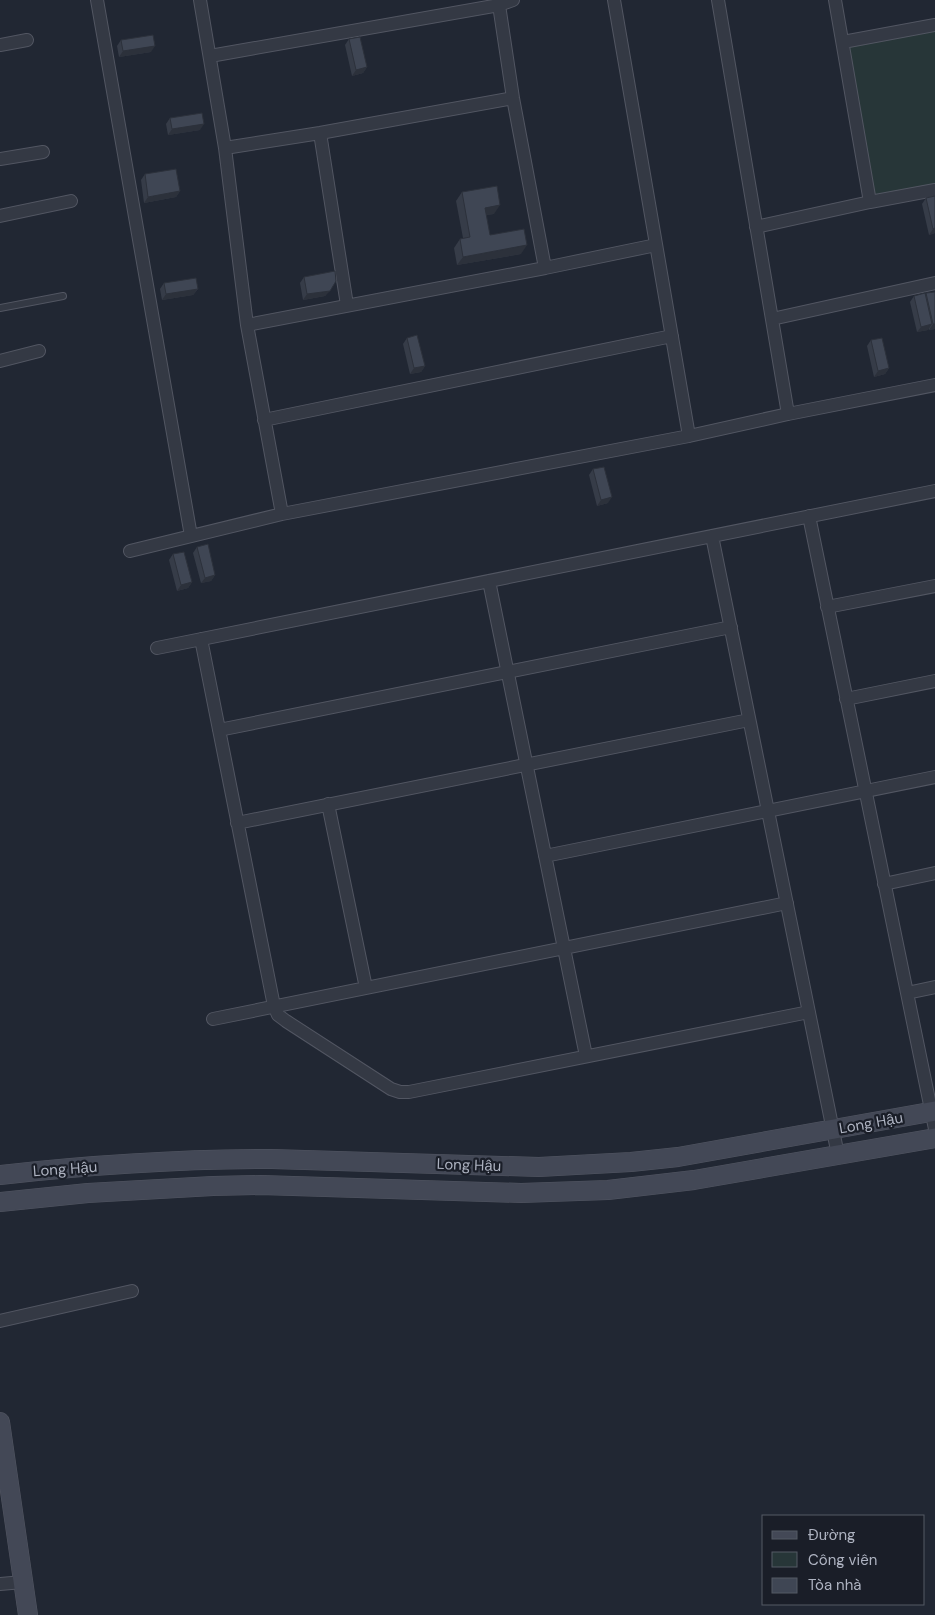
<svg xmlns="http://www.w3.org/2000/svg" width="935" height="1615" viewBox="0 0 935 1615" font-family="'DM Sans',sans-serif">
  <rect width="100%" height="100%" fill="#212733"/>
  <!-- green -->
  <path fill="#273638" d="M 935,25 L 935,190 L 870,202 L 843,42 Z"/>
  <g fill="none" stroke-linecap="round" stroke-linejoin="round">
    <defs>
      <path id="lane" d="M 0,308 L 63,296"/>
      <path id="street" d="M 97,0 L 191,536
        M 614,0 L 689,436
        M 718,0 L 788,414
        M 835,0 L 870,202
        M 843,42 L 935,25
        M 0,45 L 27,40
        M 210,56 L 499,5 L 513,0
        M 320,133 L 347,305
        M 225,148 L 320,133 L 513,98
        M 0,159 L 43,152
        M 0,216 L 71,201
        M 756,227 L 870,202 L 935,190
        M 545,268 L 656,245
        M 772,319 L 935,283
        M 247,325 L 545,268 L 513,98 L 499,5
        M 0,361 L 39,351
        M 264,420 L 672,336
        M 282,514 L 689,436 L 788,414 L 935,385
        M 809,516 L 935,1129
        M 712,536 L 838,1155
        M 130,551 L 282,514 L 247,325 L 225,148 L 200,0
        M 489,581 L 586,1056
        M 827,607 L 935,586
        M 201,639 L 274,1006 L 278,1015 L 286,1021 L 391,1089 L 400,1092 L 409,1092 L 809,1012
        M 157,648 L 935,491
        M 846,699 L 935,681
        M 219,730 L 731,627
        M 328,804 L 366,988
        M 237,823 L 749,720
        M 545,856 L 935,777
        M 884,884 L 935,873
        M 907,993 L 935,987
        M 213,1019 L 787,903
        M 0,1321 L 132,1291
        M 0,1584 L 23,1582"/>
      <path id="secondary" d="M 0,1175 C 90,1165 181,1159 272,1159 L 539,1167 L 631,1162 L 678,1157 L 935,1111
        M 0,1202 L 88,1193 L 213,1186 L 261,1185 L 521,1193 L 608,1190 L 694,1180 L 935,1138
        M 0,1422 L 28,1615"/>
    </defs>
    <!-- lane casing -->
    <use href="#lane" stroke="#525662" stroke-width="8"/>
    <!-- street casing -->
    <use href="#street" stroke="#525662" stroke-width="14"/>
    <!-- secondary casing -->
    <use href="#secondary" stroke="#525662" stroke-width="20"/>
    <!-- lane -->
    <use href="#lane" stroke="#343944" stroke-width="6"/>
    <!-- street -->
    <use href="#street" stroke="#343944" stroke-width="12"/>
    <!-- secondary -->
    <use href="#secondary" stroke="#434856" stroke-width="19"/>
  </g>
  <!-- wall -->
  <path fill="#363c48" d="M 349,39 L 367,67 L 363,73 L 352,76 L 345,45 Z
    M 121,40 L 151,52 L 119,57 L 117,46 Z
    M 170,118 L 200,130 L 168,135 L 166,124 Z
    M 145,174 L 180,191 L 176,197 L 144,203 L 141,180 Z
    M 462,192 L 494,214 L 486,215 L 490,235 L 521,254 L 457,265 L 454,248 L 460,239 L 463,238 L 456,201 Z
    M 935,196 L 935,233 L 929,235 L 922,204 L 926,198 Z
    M 304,277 L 336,281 L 325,296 L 303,300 L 300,283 Z
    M 164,283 L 198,289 L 193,295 L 162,300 L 160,289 Z
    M 935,292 L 935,329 L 929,330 L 929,328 L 928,330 L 917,332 L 910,302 L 914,296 L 925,295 L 926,293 Z
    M 407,338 L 425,366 L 421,372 L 410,374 L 403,344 Z
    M 871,340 L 889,368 L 885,374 L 874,377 L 867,346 Z
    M 593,469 L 608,503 L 597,506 L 589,475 Z
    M 197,547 L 215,575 L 211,581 L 201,583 L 193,553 Z
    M 173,554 L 192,582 L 188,588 L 177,591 L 169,560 Z"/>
  <!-- shaded-wall -->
  <path fill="#2c313b" d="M 155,46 L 151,52 L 119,57 L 123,51 Z
    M 367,67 L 363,73 L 352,76 L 356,70 Z
    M 204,124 L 200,130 L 168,135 L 172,129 Z
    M 180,191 L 176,197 L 144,203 L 148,197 Z
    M 500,205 L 494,214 L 479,216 L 485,208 Z
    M 935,228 L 935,233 L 929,235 L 933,229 Z
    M 527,245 L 521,254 L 457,265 L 463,257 Z
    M 198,289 L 193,295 L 162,300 L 166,294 Z
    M 330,291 L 325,296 L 303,300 L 307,294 Z
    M 932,324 L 928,330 L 917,332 L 921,327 Z
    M 933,324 L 935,324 L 935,329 L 929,330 Z
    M 425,366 L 421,372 L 410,374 L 414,368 Z
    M 889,368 L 885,374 L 874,377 L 878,371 Z
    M 612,497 L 608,503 L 597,506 L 601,500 Z
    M 215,575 L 211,581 L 201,583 L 205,578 Z
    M 192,582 L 188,588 L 177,591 L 181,585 Z"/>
  <!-- building -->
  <path fill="#3f4654" stroke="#2c313b" d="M 153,35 L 155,46 L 123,51 L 121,40 Z
    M 360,37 L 367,67 L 356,70 L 349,39 Z
    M 202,113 L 204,124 L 172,129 L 170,118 Z
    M 176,169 L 180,191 L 148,197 L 145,174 Z
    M 497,186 L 500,205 L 485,208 L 490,235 L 524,229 L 527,245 L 463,257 L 460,239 L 470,237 L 462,192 Z
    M 935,196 L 935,228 L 933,229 L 926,198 Z
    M 335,271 L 336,281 L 330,291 L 307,294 L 304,277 Z
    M 196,278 L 198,289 L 166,294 L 164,283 Z
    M 935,292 L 935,324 L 933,324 L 926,293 Z
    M 925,293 L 932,324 L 921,327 L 914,296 Z
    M 417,335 L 425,366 L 414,368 L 407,338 Z
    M 882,338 L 889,368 L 878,371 L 871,340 Z
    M 604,467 L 612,497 L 601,500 L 593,469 Z
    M 208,544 L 215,575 L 205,578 L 197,547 Z
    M 184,552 L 192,582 L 181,585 L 173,554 Z"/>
  <g text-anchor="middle" stroke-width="4.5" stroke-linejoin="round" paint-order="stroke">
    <!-- street labels -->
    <g font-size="15" fill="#aeb3c1" stroke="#1a1e28">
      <text transform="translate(871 1123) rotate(-10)" y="5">Long Hậu</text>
      <text transform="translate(469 1165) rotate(2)" y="5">Long Hậu</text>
      <text transform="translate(65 1169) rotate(-4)" y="5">Long Hậu</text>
    </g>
  </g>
  <!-- legend -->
  <rect x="762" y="1515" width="162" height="90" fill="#1a1e28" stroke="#555a65"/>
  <rect x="772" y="1531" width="25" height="8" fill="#434856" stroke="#555a65"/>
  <text x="808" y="1540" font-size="15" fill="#aeb3c1">Đường</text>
  <rect x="772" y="1552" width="25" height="15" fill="#273638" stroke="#555a65"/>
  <text x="808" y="1565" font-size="15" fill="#aeb3c1">Công viên</text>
  <rect x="772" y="1578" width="25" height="15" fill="#3f4654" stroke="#555a65"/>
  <text x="808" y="1590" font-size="15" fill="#aeb3c1">Tòa nhà</text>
</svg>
